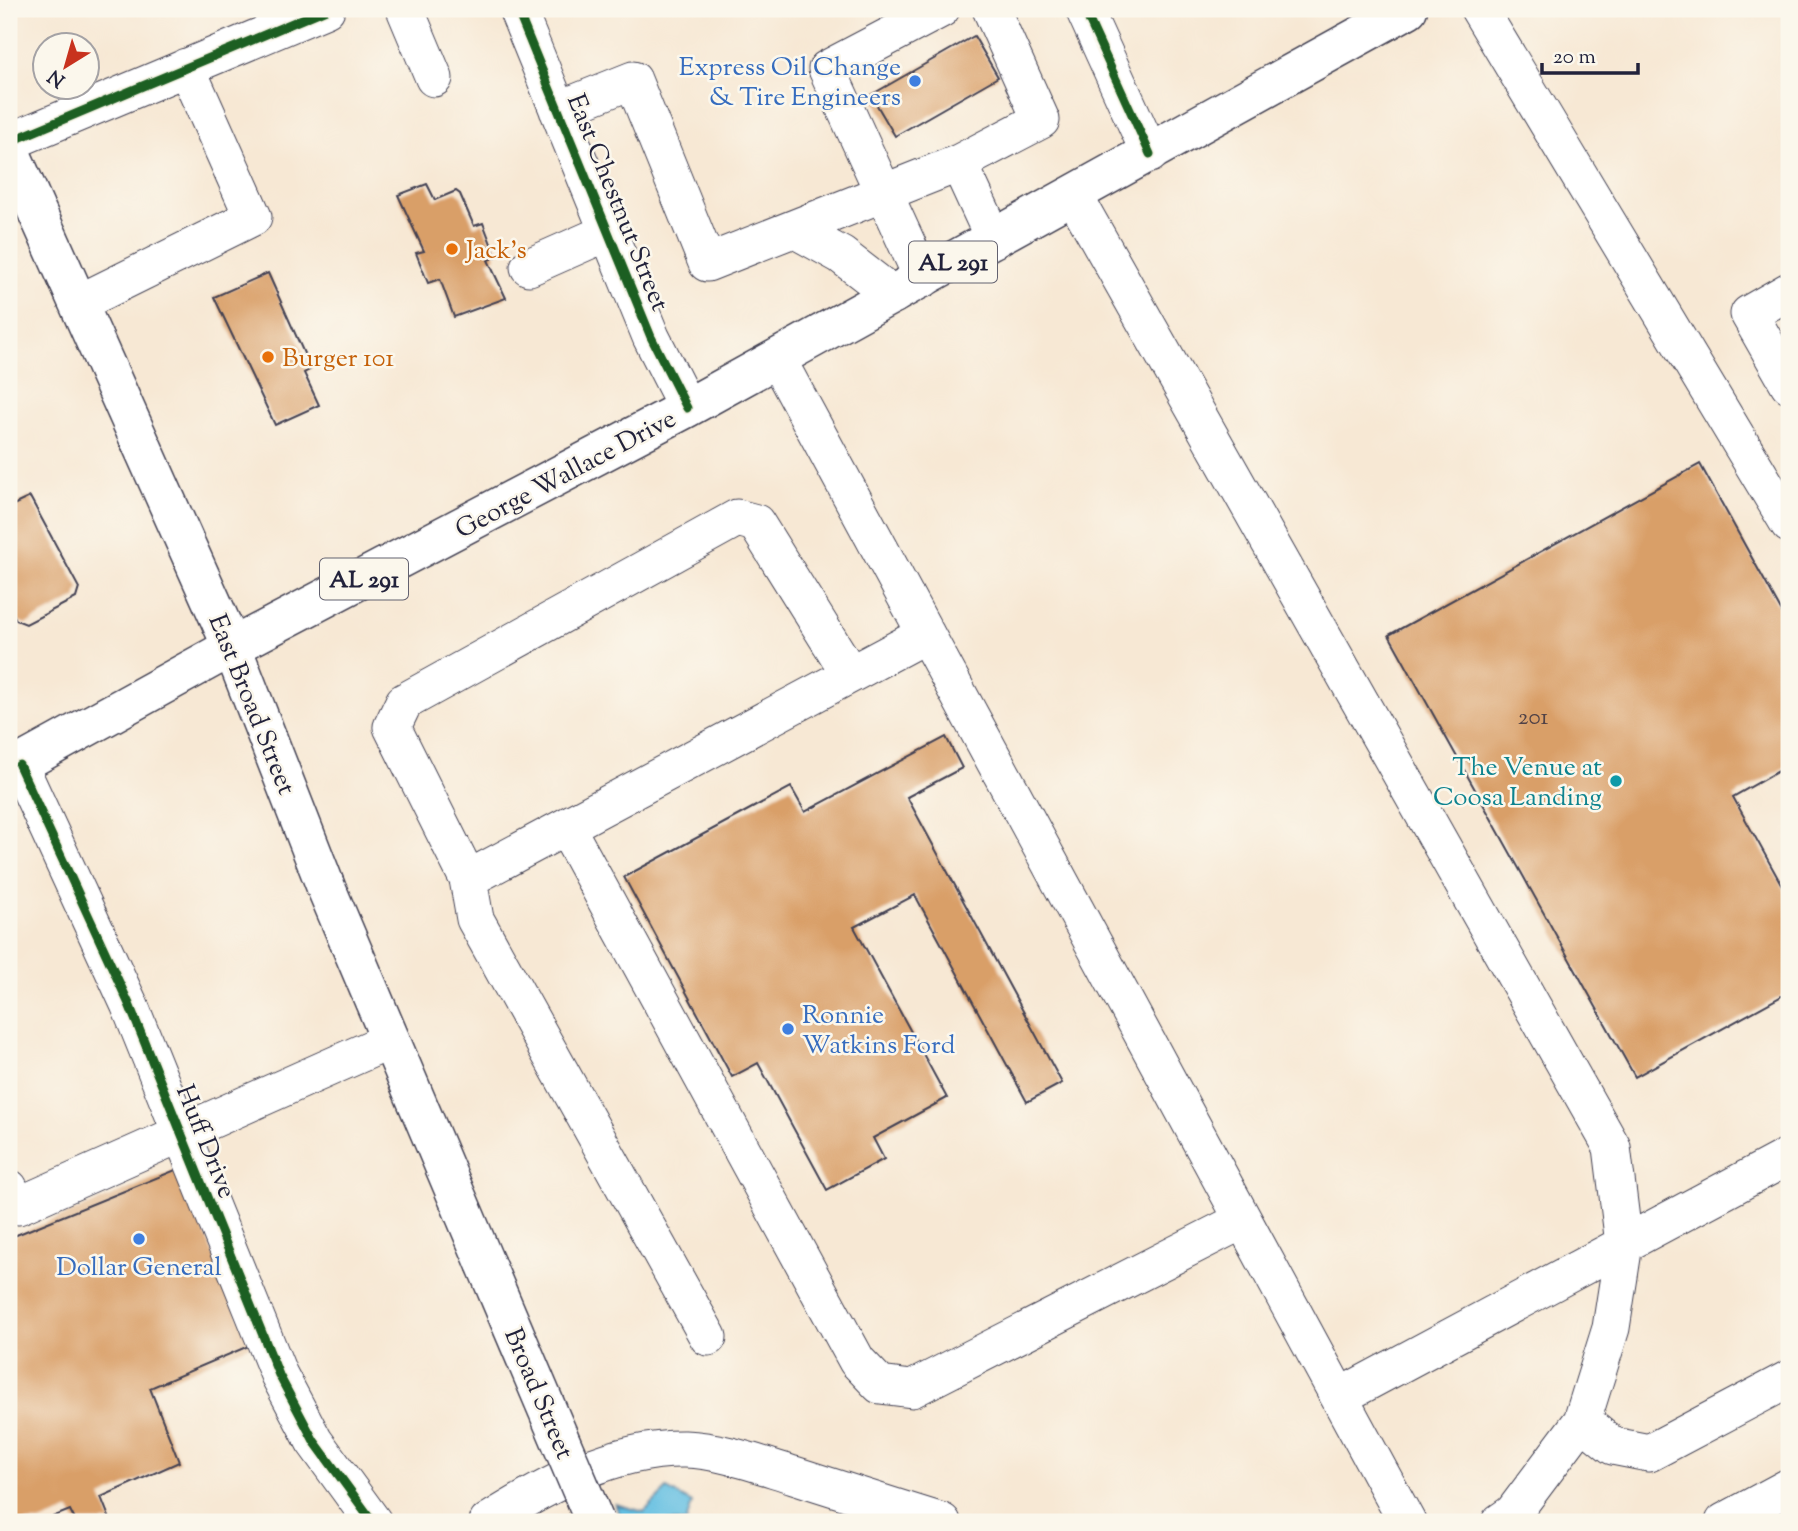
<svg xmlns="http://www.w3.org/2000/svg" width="1798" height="1531" viewBox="0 0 1798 1531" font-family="'Sorts Mill Goudy',serif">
  <rect width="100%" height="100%" fill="#fbf7ec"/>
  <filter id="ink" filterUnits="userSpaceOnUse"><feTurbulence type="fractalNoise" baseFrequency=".0143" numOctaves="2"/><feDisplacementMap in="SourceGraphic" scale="14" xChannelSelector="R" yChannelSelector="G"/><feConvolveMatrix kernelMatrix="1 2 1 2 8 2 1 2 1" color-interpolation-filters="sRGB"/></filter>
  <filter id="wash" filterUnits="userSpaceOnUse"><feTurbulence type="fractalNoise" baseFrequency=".00686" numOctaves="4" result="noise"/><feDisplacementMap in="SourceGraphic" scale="28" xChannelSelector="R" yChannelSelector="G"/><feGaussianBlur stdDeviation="1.57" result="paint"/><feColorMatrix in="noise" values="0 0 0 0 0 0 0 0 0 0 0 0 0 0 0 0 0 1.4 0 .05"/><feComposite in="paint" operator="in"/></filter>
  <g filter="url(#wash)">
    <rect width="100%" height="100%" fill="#f7e8d4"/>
    <!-- water -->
    <path fill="#64bfe2" stroke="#43708e" stroke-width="2" d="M 667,1489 L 692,1503 L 686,1522 L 623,1522 L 615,1504 L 644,1512 Z"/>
    <g id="blocks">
      <!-- building -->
      <path fill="#d99f67" d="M 974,36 L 998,77 L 895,136 L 871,95 Z
        M 427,184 L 435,200 L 456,191 L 460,194 L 474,226 L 483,223 L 496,257 L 488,260 L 506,298 L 454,317 L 440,279 L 428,283 L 416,253 L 424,251 L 398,195 Z
        M 268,273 L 311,369 L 304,373 L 319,405 L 275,425 L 214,297 Z
        M 1700,464 L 1789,625 L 1789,765 L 1733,797 L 1789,898 L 1789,992 L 1635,1077 L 1389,635 Z
        M 30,497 L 79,588 L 76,598 L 26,624 L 16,620 L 9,606 L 9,507 Z
        M 946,737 L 962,768 L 907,797 L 1062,1083 L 1027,1102 L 915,895 L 854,927 L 947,1098 L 873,1138 L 884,1159 L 827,1190 L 758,1063 L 732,1077 L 624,877 L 791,787 L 805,812 Z
        M 178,1169 L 251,1345 L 150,1388 L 179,1462 L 101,1497 L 111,1522 L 76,1522 L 70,1510 L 40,1522 L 9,1522 L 9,1238 Z"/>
    </g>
  </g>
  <g filter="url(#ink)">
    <use href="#blocks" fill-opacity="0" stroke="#424052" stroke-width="2"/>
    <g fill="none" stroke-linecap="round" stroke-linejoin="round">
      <defs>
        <path id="minor" d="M 405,9 L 434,78
          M 517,9 L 651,337 L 687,408
          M 1084,9 L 1150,154
          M 1479,9 L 1789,524
          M 558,110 L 633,80 L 707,263 L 959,163 L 994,239
          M 9,142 L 326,9
          M 959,163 L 1041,120 L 991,9
          M 1074,196 L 1612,1147 L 1624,1244 L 1611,1328 L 1582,1421 L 1513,1513 L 1500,1522
          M 794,229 L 841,255 L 893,295
          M 529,267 L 608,232
          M 923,279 L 827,69 L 941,9
          M 1789,291 L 1749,314 L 1789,384
          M 79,303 L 253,217 L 186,67
          M 777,359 L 1339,1397 L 1789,1156
          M 19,765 L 129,1004 L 279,1375 L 314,1441 L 373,1522
          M 566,827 L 857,1361 L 880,1385 L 912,1389 L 1243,1220
          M 468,879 L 392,727 L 404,702 L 737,518 L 756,523 L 850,674
          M 9,1188 L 18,1206 L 391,1040
          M 708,1337 L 475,919 L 468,879 L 926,634
          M 1339,1397 L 1407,1522
          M 1582,1421 L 1613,1446 L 1649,1453 L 1789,1379
          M 488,1522 C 547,1485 613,1448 685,1449 C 721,1450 761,1465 794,1475 C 844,1491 893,1507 942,1522
          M 1724,1522 L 1789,1487"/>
        <path id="major" d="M 9,149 L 232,647 L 327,890 L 485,1263"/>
        <path id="highway" d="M 9,770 L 232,647 L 687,408 L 1408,9"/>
      </defs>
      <!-- minor casing -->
      <use href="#minor" stroke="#424052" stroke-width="39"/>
      <!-- major casing -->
      <use href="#major" stroke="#424052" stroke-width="41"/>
      <!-- highway casing -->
      <use href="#highway" stroke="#424052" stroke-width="41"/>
      <!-- minor -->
      <use href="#minor" stroke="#fff" stroke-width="37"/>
      <!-- major -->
      <use href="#major" stroke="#fff" stroke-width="38"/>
      <!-- highway -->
      <use href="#highway" stroke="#fff" stroke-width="38"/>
      <defs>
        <path id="major-bridge" d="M 485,1263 L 595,1522"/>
      </defs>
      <!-- major-bridge casing -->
      <use href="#major-bridge" stroke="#424052" stroke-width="41" stroke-linecap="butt"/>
      <!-- major-bridge -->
      <use href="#major-bridge" stroke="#fff" stroke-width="38"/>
      <defs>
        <path id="cycleway" d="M 517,9 L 651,337 L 687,408
          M 1084,9 L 1150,154
          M 9,142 L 326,9
          M 19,765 L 129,1004 L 279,1375 L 314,1441 L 373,1522"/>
      </defs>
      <!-- cycleway casing -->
      <use href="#cycleway" stroke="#fbf7ec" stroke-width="13"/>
      <!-- cycleway -->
      <use href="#cycleway" stroke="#1b5e20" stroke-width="9"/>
    </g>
  </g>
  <!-- markers -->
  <g fill="#3f7fe0" stroke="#fbf7ec" stroke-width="2.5">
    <circle cx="915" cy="81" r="7"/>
    <circle cx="788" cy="1029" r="7"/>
    <circle cx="139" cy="1239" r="7"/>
  </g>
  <g fill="#e8710a" stroke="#fbf7ec" stroke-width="2.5">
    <circle cx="452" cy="249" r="7"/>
    <circle cx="268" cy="357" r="7"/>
  </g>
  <circle fill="#0f9aa8" stroke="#fbf7ec" stroke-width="2.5" cx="1616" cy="781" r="7"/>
  <g text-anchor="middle" stroke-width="5" stroke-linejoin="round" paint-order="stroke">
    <!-- number labels -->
    <g font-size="23" fill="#504146">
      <text x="1533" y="724">201</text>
    </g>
    <!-- shield labels -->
    <g fill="#fbf7ec" stroke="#636270" stroke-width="2">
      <rect x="909" y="241.5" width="88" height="41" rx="5"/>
      <rect x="320" y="558.5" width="88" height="41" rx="5"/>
    </g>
    <g font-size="24" font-weight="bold" fill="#22223b">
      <text x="953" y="270">AL 291</text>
      <text x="364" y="587">AL 291</text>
    </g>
    <!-- shop labels -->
    <g font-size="26" fill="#366cbe" stroke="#fbf7ec" text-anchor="end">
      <text x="901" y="75">Express Oil Change<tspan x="901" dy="30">&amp; Tire Engineers</tspan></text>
      <text x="802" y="1023" text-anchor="start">Ronnie<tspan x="802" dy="30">Watkins Ford</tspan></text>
      <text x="139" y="1275" text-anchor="middle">Dollar General</text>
    </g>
    <!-- street labels -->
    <g font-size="26" fill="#22223b" stroke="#fbf7ec">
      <text transform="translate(619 202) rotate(68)" y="9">East Chestnut Street</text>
      <text transform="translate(565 473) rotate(-28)" y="9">George Wallace Drive</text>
      <text transform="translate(253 704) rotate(68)" y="9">East Broad Street</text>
      <text transform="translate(207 1141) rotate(68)" y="9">Huff Drive</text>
      <text transform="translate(540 1393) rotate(67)" y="9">Broad Street</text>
    </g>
    <!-- food labels -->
    <g font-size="26" fill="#c56008" stroke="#fbf7ec" text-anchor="start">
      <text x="466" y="258">Jack's</text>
      <text x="282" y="366">Burger 101</text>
    </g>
    <!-- culture labels -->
    <g font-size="26" fill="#0d838f" stroke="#fbf7ec" text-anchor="end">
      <text x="1602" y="775">The Venue at<tspan x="1602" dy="30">Coosa Landing</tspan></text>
    </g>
  </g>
  <!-- margin -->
  <rect width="1798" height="1531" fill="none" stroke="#fbf7ec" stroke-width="35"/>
  <!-- north arrow -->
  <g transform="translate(66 66) rotate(217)"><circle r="33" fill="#fbf7ec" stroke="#a4a2a5" stroke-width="2"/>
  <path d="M0-5L12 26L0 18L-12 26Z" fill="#c8321e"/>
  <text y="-10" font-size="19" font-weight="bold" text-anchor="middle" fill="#22223b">N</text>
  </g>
  <!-- scale -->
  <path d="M1542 63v10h96v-10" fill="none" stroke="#22223b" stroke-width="3.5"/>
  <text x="1553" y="63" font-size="21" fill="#22223b" stroke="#fbf7ec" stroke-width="5" paint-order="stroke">20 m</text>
</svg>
